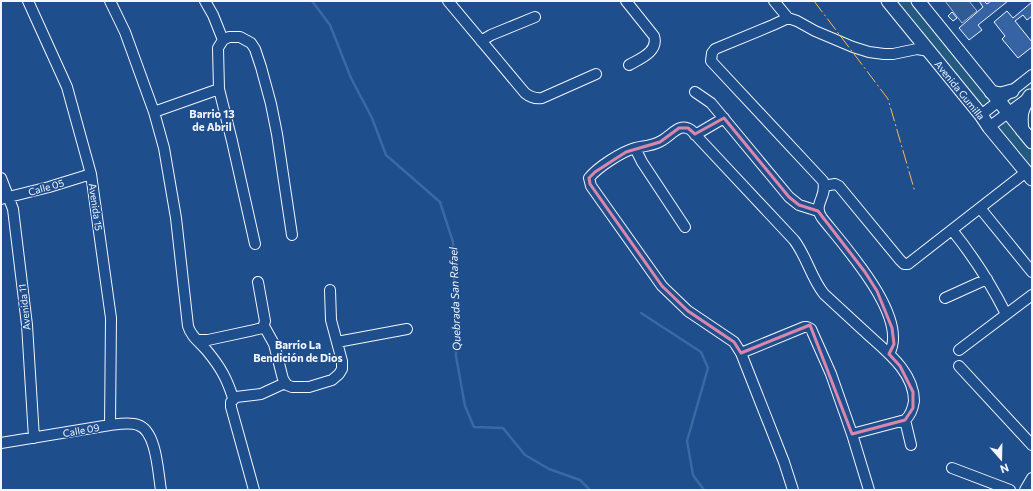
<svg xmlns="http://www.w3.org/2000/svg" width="1033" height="491" viewBox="0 0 1033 491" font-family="Commissioner,sans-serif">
  <rect width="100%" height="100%" fill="#1f4e8c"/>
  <!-- green -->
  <path fill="#245a82" stroke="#a8bbd7" d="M 890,1 L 917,1 L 997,101 L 982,113 Z
    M 1032,75 L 1032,94 L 1009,113 L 999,101 Z
    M 1009,115 L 1032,143 L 1032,175 L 993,127 Z"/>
  <!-- parking -->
  <path fill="#305b95" stroke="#a8bbd7" d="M 945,1 L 969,1 L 977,11 L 962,23 Z"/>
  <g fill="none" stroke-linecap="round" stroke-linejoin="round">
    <!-- stream -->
    <path stroke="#3b69a3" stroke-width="2.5" d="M 312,1 L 330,25 L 351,78 L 372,118 L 386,155 L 440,202 L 453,242 L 456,356 L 465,406 L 474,427 L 503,428 L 525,455 L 549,469 L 580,480 L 590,490
      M 641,313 L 701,352 L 708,368 L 687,441 L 693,475 L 704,490"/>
  </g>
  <!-- building -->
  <path fill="#3563a3" stroke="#f2f6ff" d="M 979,1 L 984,1 L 987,4 L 991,1 L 1008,1 L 978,25 L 982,30 L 969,40 L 959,28 L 983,7 Z
    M 1032,2 L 1032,16 L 1027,20 L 1023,15 L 1015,21 L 1032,42 L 1032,47 L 1018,58 L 1002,39 L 1005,36 L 994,22 L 1007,11 L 1013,18 Z
    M 952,12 L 957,18 L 953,21 L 948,16 Z"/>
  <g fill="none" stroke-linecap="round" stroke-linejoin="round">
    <defs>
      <path id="minor" d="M 28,1 L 67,87 L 91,174 L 111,318 L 110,425
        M 110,1 L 125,32 L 154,112 L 164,148 L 176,218 L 188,326 C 191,337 201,343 208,352 C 221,368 227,379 233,398
        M 205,1 L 213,15 L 223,40
        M 448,1 L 525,93 C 530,97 535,99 542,98 L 596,74
        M 626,1 L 654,36 C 659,52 639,59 629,65
        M 774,1 L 788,18 L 797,21 L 815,31 L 853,47 L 869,52 L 884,54 L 893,54 L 917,49 L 929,51
        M 788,18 L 773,25 L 715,49 L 712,53 L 711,61 L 823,181 C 828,197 812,204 822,218 C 844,246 910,317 889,354
        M 481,41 L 491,35 L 535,17
        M 695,92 L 711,103 L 789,197 L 799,205 L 818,211
        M 154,112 L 219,89
        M 981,115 L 1032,75
        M 989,127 L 1028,98
        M 695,135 L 724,118
        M 635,148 L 642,162 L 685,227
        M 1,178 L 13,209 L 27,325 L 34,438
        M 824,186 L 835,184 L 839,186 L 900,260 L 904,264 L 908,264 L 1026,172
        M 1,199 L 49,187 L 91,174
        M 980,208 L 1032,272
        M 952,230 C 973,256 991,284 1006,314
        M 255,244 L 232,141 L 219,89 L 218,48 L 223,40 L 229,37 L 240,37 L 251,43 L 255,49 L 261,67 L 271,104 L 277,134 L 292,235
        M 945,298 L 987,279
        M 264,326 L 274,344 L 283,379 L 287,385 L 292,387 L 309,387 L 332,380 L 339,374 L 342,369 L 342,361 L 331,320 L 330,290
        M 197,340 L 208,340 L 263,328 L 265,321 L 258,282
        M 337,342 L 407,329
        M 959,350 L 1032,295
        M 741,353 L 804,327 L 807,327 L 811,329 L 831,374 L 852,434 L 869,490
        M 959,366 L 1032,445
        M 905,420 L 911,445
        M 852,434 L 905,420
        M 1,443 L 110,425 C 119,424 130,422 138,425 C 157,431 158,474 161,490
        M 952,468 L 1010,490
        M 254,490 L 231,407 L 231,402 L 236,397 L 261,394 L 285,383
        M 793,490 L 784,462 L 741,353 L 734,342 L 688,311 L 662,286 L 591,186 L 589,178 C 598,167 621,152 635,148 C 643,146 652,146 659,142 C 670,138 679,121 691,130 L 794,240 C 807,257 811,278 824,294 C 837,306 850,318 863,330 C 883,349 914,370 914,401 C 913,408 911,415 905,420
        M 1025,490 L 1032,478"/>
      <path id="major" d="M 888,1 L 981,115 L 989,127 L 1032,179
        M 918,1 L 1032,142
        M 991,92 L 1001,94 L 1012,91
        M 1022,130 C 1020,115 1021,109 1030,96"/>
    </defs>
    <!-- minor casing -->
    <use href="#minor" stroke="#f2f6ff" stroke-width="12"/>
    <!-- major casing -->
    <use href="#major" stroke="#f2f6ff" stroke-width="15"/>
    <!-- minor -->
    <use href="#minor" stroke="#1f4e8c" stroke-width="10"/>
    <!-- major -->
    <use href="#major" stroke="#1f4e8c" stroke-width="13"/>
    <!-- power -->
    <path stroke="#ffb74d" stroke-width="1" stroke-dasharray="14 3 2 3" stroke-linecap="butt" d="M 814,1 L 888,99 L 915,192"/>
  </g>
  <!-- marked area -->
  <path fill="none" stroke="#da87ad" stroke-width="3" stroke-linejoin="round" d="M 724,118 L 789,197 L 799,205 L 818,211 L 865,272 L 877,291 L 892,328 L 894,344 L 889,354 L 900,366 L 913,392 L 913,408 L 905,420 L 852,434 L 810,325 L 741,353 L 734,342 L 688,311 L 662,286 L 590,184 L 589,178 L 595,172 L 626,152 L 660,142 L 679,128 L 688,128 L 695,134 Z"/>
  <g text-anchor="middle" stroke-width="3" stroke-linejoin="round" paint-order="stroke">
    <!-- street labels -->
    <g font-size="10" fill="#f2f6ff" stroke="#1f4e8c">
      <text transform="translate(960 90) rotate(51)" y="4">Avenida Gumilla</text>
      <text transform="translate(46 187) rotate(-16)" y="4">Calle 05</text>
      <text transform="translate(96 207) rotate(82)" y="4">Avenida 15</text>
      <text transform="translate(24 307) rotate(-96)" y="4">Avenida 11</text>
      <text transform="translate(81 430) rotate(-10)" y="4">Calle 09</text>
    </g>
    <!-- neighbourhood labels -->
    <g font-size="11" font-weight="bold" fill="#f2f6ff" stroke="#1f4e8c">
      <text x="212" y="118">Barrio 13<tspan x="212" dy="13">de Abril</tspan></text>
      <text x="298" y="349">Barrio La<tspan x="298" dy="13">Bendición de Dios</tspan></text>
    </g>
    <!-- water labels -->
    <g font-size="11" font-style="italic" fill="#f2f6ff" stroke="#1f4e8c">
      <text transform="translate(455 299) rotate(-92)" y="4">Quebrada San Rafael</text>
    </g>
  </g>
  <!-- border -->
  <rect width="1033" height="491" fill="none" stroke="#f2f6ff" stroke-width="4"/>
  <!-- north arrow -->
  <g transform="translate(1001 459) rotate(160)" stroke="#1f4e8c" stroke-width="3" paint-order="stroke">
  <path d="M0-3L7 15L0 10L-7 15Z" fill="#f2f6ff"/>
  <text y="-6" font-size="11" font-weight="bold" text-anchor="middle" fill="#f2f6ff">N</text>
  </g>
</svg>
